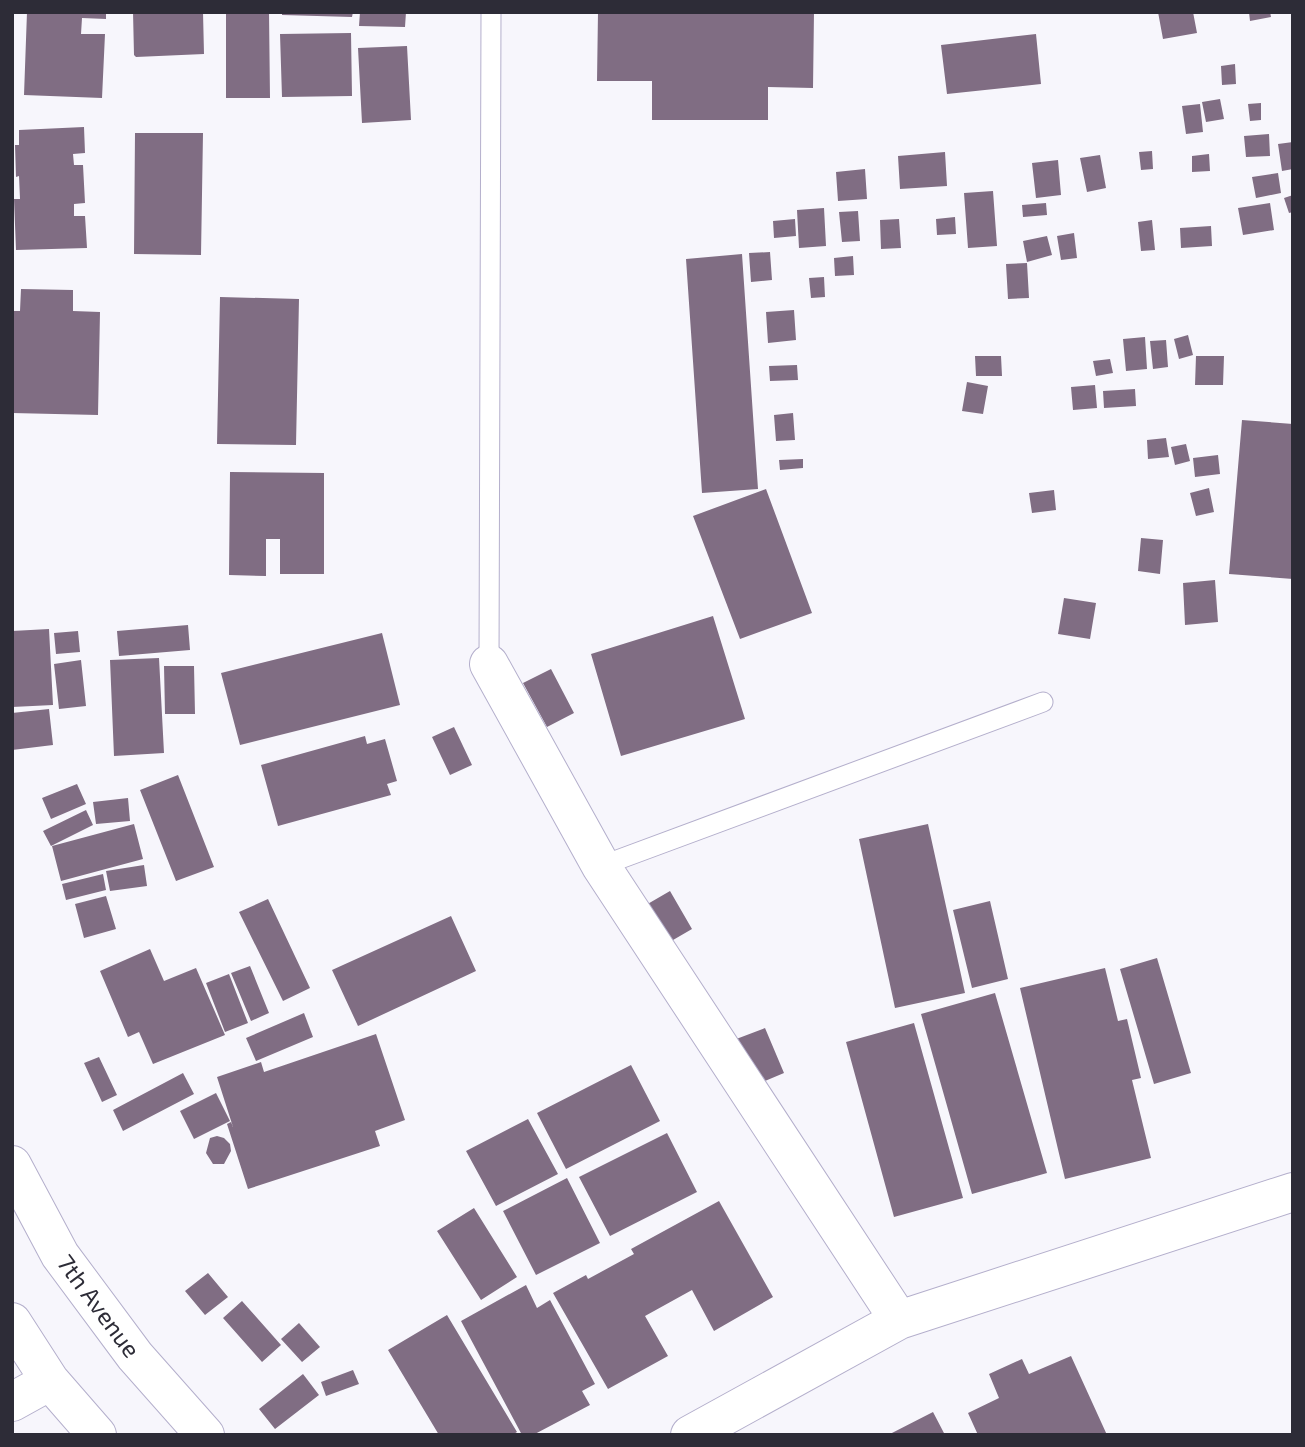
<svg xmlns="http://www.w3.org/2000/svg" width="1305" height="1447" viewBox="0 0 1305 1447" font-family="'Exo 2',sans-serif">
  <rect width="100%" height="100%" fill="#f7f6fc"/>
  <!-- building -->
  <path fill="#806d83" d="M 27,12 L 106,12 L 106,19 L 82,18 L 81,34 L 105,34 L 102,98 L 24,95 Z
    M 133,12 L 203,12 L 204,54 L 136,57 L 134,55 Z
    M 226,12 L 269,12 L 270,98 L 226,98 Z
    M 282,12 L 353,12 L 352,17 L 282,15 Z
    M 360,12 L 406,12 L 405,27 L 359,26 Z
    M 598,12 L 814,12 L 813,88 L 768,87 L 768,120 L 652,120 L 652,81 L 597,81 Z
    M 1158,12 L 1193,12 L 1197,33 L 1163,39 Z
    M 1249,12 L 1270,12 L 1271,17 L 1250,21 Z
    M 351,33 L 352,96 L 282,97 L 280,34 Z
    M 1036,34 L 1041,84 L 947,94 L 941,45 Z
    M 407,46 L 411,120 L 362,123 L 358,48 Z
    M 1235,64 L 1236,84 L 1222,85 L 1221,66 Z
    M 1220,99 L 1224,119 L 1206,122 L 1202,102 Z
    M 1261,103 L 1261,120 L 1250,121 L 1248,104 Z
    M 1200,104 L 1203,132 L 1186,134 L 1182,106 Z
    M 84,127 L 85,153 L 73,154 L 74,165 L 83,165 L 85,203 L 74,204 L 74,216 L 85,216 L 87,248 L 16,250 L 14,199 L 20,199 L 19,176 L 16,177 L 15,145 L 19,145 L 19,130 Z
    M 135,133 L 203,133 L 201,255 L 134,254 Z
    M 1269,134 L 1270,156 L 1246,157 L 1244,136 Z
    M 1293,142 L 1293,169 L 1282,171 L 1278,144 Z
    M 1152,151 L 1153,169 L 1141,170 L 1139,152 Z
    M 945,152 L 947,186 L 900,189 L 898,156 Z
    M 1209,154 L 1210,171 L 1192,172 L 1192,156 Z
    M 1100,155 L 1106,188 L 1087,192 L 1080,158 Z
    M 1058,160 L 1061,195 L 1036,198 L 1032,163 Z
    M 865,169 L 867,199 L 838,201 L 836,172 Z
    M 1278,173 L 1281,193 L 1256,198 L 1252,177 Z
    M 993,191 L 997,246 L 968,248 L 964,193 Z
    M 1293,195 L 1293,212 L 1289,213 L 1284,198 Z
    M 1046,203 L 1047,215 L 1023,217 L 1022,205 Z
    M 1270,203 L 1274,230 L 1243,235 L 1238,208 Z
    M 824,208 L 826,246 L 799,248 L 797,210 Z
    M 858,211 L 860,241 L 842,242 L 839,212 Z
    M 955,217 L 956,234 L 937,235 L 936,219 Z
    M 795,219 L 796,236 L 774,238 L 773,221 Z
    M 899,219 L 901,248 L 881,249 L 880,220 Z
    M 1152,220 L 1155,250 L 1141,251 L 1138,222 Z
    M 1211,226 L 1212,246 L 1181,248 L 1180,228 Z
    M 1074,233 L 1077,258 L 1061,260 L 1057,236 Z
    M 1047,236 L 1052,255 L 1027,262 L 1023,241 Z
    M 770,252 L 772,280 L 751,282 L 749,253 Z
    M 742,254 L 758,489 L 702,493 L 686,259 Z
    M 853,256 L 854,275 L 835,276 L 834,258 Z
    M 1027,263 L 1029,298 L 1008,299 L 1006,264 Z
    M 824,277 L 825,297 L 811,298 L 809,278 Z
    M 21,289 L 73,290 L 73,311 L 100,312 L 98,415 L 12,413 L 12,311 L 20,311 Z
    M 220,297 L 299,299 L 296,445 L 217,444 Z
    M 794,310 L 796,340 L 768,343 L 766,312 Z
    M 1188,335 L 1193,355 L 1179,359 L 1174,339 Z
    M 1145,337 L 1147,369 L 1126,371 L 1123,339 Z
    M 1166,340 L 1168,367 L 1153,369 L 1150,341 Z
    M 975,356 L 1001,356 L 1002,376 L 976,376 Z
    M 1196,356 L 1224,356 L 1223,385 L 1195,385 Z
    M 1110,359 L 1113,373 L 1096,376 L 1093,361 Z
    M 797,365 L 798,380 L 770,381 L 769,366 Z
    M 967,382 L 988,386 L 983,414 L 962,411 Z
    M 1095,385 L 1097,408 L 1073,410 L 1071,387 Z
    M 1135,389 L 1136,406 L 1104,408 L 1103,391 Z
    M 793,413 L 795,440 L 776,441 L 774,415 Z
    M 1242,420 L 1293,424 L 1293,579 L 1229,574 Z
    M 1166,438 L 1169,457 L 1148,459 L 1147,440 Z
    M 1186,444 L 1190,461 L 1175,465 L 1171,447 Z
    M 1218,455 L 1220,474 L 1195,477 L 1193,458 Z
    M 803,459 L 803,468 L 780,470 L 779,460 Z
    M 230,472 L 324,473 L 324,574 L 280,574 L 280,539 L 266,539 L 266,576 L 229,575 Z
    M 1209,488 L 1214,512 L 1196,516 L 1190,493 Z
    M 766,489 L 812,613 L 740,639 L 693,516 Z
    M 1054,490 L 1056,510 L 1032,513 L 1029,493 Z
    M 1141,538 L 1163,540 L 1160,574 L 1138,571 Z
    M 1215,580 L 1218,622 L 1185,625 L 1183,583 Z
    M 1064,598 L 1096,603 L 1090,639 L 1058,634 Z
    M 713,616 L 745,719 L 621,756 L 591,654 Z
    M 188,625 L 190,650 L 119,656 L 117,631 Z
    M 49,629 L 53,705 L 12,707 L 12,631 Z
    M 78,631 L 80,652 L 56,654 L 54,633 Z
    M 382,633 L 400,705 L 240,745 L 221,673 Z
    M 159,658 L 164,753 L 114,756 L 110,660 Z
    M 81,660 L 86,706 L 59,709 L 54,664 Z
    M 164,666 L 194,666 L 195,714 L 165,714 Z
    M 551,669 L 574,713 L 547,727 L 523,683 Z
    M 49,709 L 53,745 L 12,750 L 12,713 Z
    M 454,727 L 472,765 L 450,775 L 432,737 Z
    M 365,736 L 367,744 L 385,739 L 397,781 L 387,784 L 391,795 L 278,826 L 261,765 Z
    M 178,775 L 214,867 L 176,881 L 140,790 Z
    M 77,784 L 86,804 L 51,819 L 42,798 Z
    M 128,798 L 130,821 L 96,824 L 93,802 Z
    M 86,810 L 93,825 L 51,846 L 43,831 Z
    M 134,824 L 143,859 L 61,881 L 52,846 Z
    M 928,824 L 965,993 L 895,1008 L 859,839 Z
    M 144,865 L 147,886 L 110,891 L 106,871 Z
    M 103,874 L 106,890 L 66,900 L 62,884 Z
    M 670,891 L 692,929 L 661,947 L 639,909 Z
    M 106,896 L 116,929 L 84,938 L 75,904 Z
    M 268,899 L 310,988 L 283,1001 L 239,912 Z
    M 990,901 L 1008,979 L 972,988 L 953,910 Z
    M 451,916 L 476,971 L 358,1026 L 332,970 Z
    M 150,949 L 164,981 L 196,968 L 225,1035 L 153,1064 L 139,1032 L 128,1037 L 100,971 Z
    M 1157,958 L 1191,1073 L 1154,1084 L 1120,969 Z
    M 250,966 L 269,1013 L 251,1021 L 231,973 Z
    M 1105,968 L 1118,1021 L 1127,1019 L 1141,1078 L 1132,1080 L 1151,1158 L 1065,1179 L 1020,988 Z
    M 229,974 L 248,1023 L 225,1032 L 206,983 Z
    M 995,993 L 1047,1173 L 972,1194 L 921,1014 Z
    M 304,1013 L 313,1037 L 256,1061 L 246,1038 Z
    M 914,1023 L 963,1198 L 894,1217 L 846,1042 Z
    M 765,1028 L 784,1073 L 751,1087 L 731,1041 Z
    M 376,1034 L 405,1120 L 375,1131 L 380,1146 L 248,1189 L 227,1124 L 231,1122 L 233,1127 L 217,1077 L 261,1062 L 264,1072 Z
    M 99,1057 L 117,1095 L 102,1102 L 84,1063 Z
    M 631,1065 L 660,1121 L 566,1169 L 537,1113 Z
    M 183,1073 L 194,1094 L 123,1131 L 113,1110 Z
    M 216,1093 L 230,1121 L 194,1139 L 180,1111 Z
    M 528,1119 L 558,1174 L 496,1206 L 466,1151 Z
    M 667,1133 L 697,1192 L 610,1236 L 579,1177 Z
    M 217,1136 L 224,1138 L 230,1144 L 231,1151 L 224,1164 L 213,1164 L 206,1153 L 210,1138 Z
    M 567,1178 L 600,1243 L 536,1275 L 503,1211 Z
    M 719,1201 L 773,1297 L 714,1331 L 692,1290 L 645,1316 L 668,1356 L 608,1389 L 553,1293 L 586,1275 L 588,1279 L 634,1254 L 631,1249 Z
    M 474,1208 L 517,1277 L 481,1300 L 437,1231 Z
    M 208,1273 L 228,1297 L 205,1315 L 185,1291 Z
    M 526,1285 L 537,1308 L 550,1300 L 595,1384 L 582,1391 L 590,1405 L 533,1435 L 522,1435 L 461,1321 Z
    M 242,1301 L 281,1345 L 262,1362 L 223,1318 Z
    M 447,1315 L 517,1432 L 512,1435 L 439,1435 L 388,1350 Z
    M 299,1323 L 320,1347 L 302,1362 L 281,1339 Z
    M 1071,1356 L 1107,1435 L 978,1435 L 968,1413 L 999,1398 L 989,1374 L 1022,1359 L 1029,1374 Z
    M 353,1370 L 359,1384 L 326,1396 L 321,1382 Z
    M 303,1374 L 319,1395 L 275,1429 L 259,1409 Z
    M 933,1412 L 945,1435 L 888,1435 Z"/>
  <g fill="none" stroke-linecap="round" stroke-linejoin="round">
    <defs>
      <path id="lane" d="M 489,664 L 491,12
        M 601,866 L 1043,702"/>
      <path id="street" d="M 489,664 L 601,866 L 899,1320
        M 12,1322 L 50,1381 L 97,1435
        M 12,1402 L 50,1381
        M 690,1435 L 899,1320 L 1293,1192"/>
      <g id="secondary">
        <path id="s1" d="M 12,1165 L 60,1255 L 135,1356 L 205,1435"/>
      </g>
    </defs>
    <!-- lane casing -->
    <use href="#lane" stroke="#b4afcc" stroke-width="21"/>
    <!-- street casing -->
    <use href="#street" stroke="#b4afcc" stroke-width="40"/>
    <!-- secondary casing -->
    <use href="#secondary" stroke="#b4afcc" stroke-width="40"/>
    <!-- lane -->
    <use href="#lane" stroke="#fff" stroke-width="19"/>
    <!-- street -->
    <use href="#street" stroke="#fff" stroke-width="38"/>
    <!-- secondary -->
    <use href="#secondary" stroke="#fff" stroke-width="38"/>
  </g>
  <g text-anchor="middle" stroke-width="7" stroke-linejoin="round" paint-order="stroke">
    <!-- street labels -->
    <g font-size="24" fill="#2d2c37" stroke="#f7f6fc">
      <text dy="8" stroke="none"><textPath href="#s1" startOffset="166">7th Avenue</textPath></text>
    </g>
  </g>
  <!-- border -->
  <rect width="1305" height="1447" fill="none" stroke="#2d2c37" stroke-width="28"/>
</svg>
